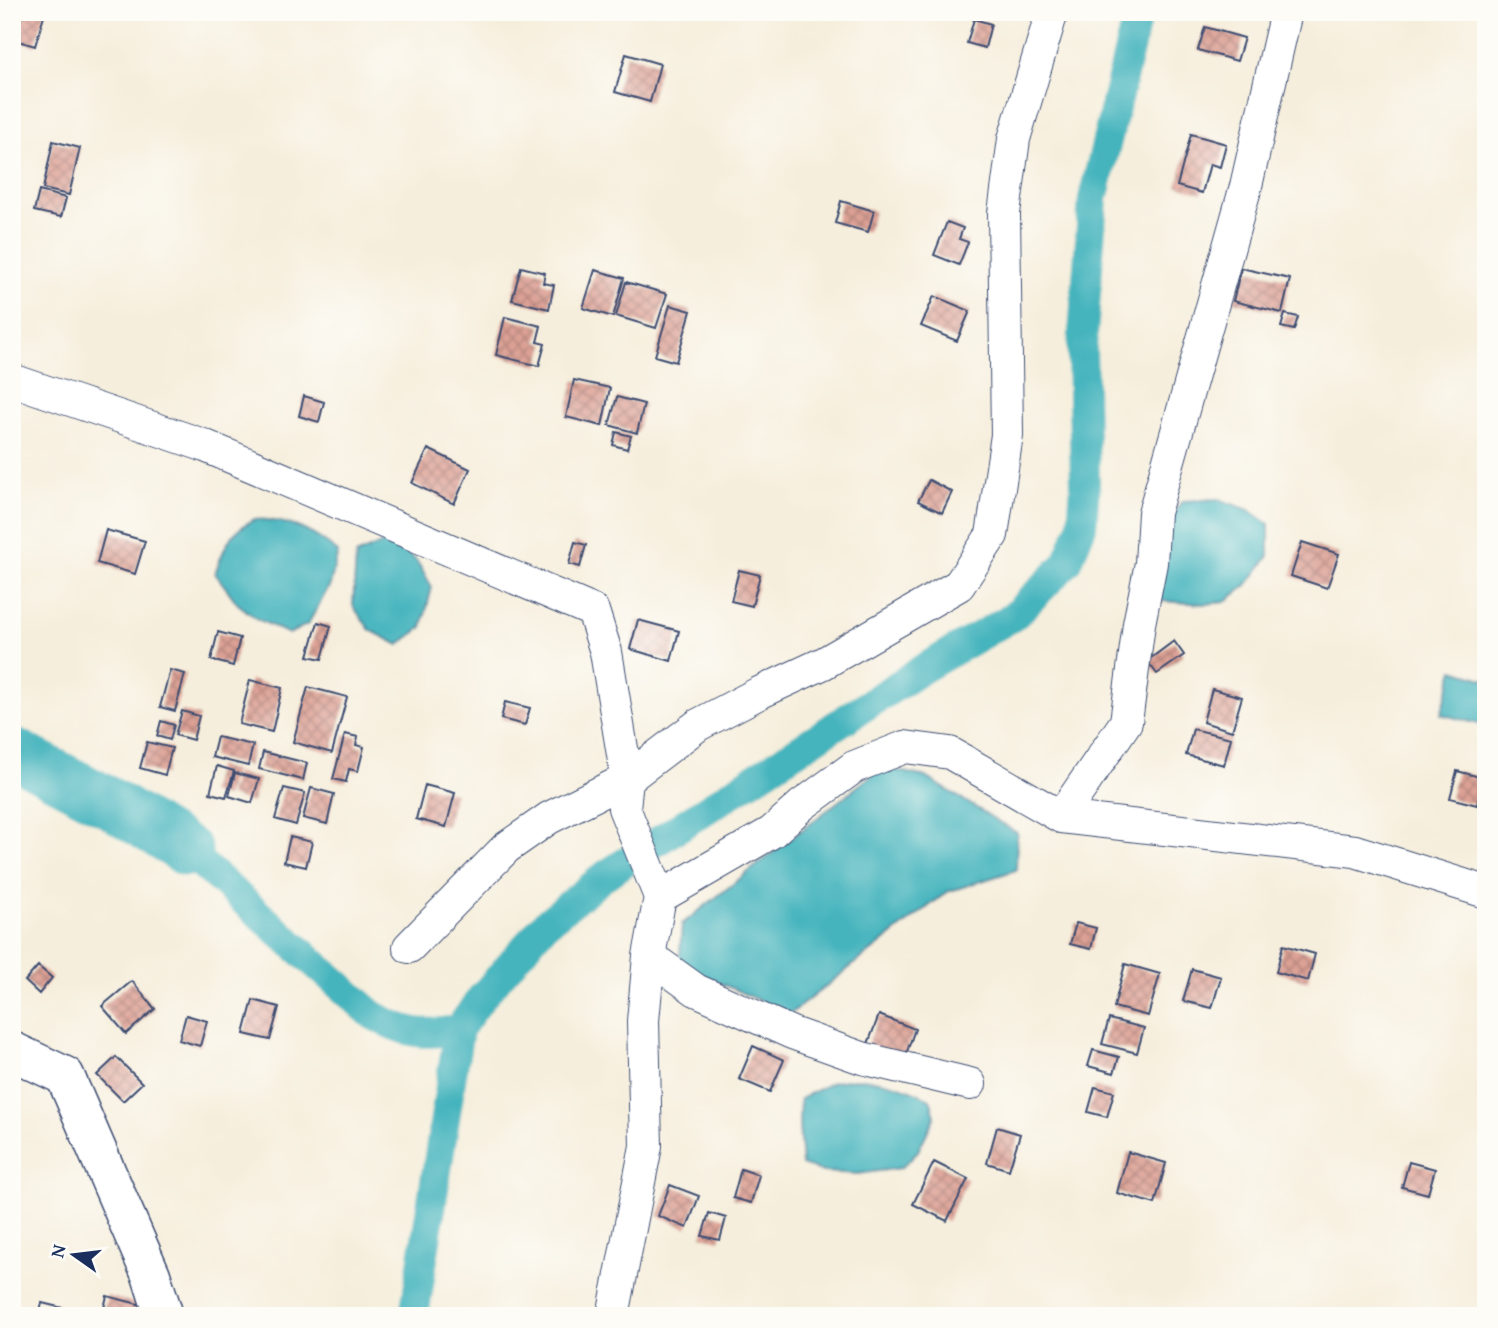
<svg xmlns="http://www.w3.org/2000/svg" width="1498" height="1328" viewBox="0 0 1498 1328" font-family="'Gentium Book Plus',serif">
  <defs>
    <pattern id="building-cross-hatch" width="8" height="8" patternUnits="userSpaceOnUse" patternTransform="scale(1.75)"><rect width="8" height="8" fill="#dda195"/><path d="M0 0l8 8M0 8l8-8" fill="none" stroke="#b2847d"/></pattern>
  </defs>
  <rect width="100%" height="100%" fill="#fdfcf7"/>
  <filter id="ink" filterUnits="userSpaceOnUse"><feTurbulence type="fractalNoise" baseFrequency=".0143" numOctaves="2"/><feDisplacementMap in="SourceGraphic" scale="14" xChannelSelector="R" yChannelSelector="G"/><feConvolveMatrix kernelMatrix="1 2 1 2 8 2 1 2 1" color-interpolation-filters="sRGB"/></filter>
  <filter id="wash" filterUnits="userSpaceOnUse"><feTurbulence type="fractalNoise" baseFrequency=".00686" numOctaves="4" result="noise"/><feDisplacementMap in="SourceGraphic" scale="28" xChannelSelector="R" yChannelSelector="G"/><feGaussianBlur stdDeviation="1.57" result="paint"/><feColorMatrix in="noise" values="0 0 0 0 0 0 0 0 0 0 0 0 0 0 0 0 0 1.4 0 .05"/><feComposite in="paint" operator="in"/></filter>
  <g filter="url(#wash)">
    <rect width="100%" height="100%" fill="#f6eedc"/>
    <!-- water -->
    <path fill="#45b4bd" stroke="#30728e" stroke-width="2" d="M 1218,499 L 1249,510 L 1269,524 L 1269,556 L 1247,585 L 1225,602 L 1205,604 L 1161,601 C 1161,561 1153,533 1183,501 Z
      M 255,519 C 292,521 309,529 338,552 L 330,585 L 308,624 L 289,634 L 257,619 L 238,604 L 215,573 C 226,545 227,534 255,519 Z
      M 390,540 L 416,560 L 432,587 L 422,627 L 399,645 L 370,630 L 353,606 L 356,555 Z
      M 1454,670 L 1486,680 L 1486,726 L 1441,714 Z
      M 882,767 L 926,777 L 1017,833 L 1016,870 L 947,892 L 790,1014 L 679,965 L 682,924 Z
      M 854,1079 C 884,1079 904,1086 930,1099 L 935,1116 L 918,1151 L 901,1168 L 857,1174 L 823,1172 L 802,1165 L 799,1125 L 800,1099 L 832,1082 Z"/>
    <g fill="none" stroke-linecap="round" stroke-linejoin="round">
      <!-- canal -->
      <path stroke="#45b4bd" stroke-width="30" d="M 187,851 L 373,1015 C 404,1033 425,1037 459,1029 L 482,997 L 545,924 L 607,874 L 924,668 L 1014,616 L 1067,563 L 1082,526 L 1085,485 L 1082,348 L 1093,199 L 1138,12
        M 414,1316 L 459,1029"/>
      <!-- river -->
      <path stroke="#45b4bd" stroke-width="51" d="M 12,752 L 112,804 L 187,851"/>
    </g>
    <g id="blocks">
      <!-- building -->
      <path fill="url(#building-cross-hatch)" d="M 18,12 L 45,12 L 35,46 L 12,39 Z
        M 974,19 L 991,24 L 985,48 L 967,43 Z
        M 1205,27 L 1244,38 L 1237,61 L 1198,50 Z
        M 626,54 L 660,64 L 650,102 L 615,92 Z
        M 1191,134 L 1226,144 L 1220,167 L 1210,164 L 1202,193 L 1177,186 Z
        M 53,141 L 80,148 L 69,195 L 43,189 Z
        M 39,191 L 66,198 L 61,217 L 34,211 Z
        M 841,201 L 874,211 L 868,232 L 835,223 Z
        M 947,222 L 963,228 L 959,239 L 968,242 L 959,265 L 934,255 Z
        M 521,267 L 545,273 L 543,283 L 554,285 L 549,309 L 512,300 Z
        M 1241,268 L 1290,279 L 1282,313 L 1233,301 Z
        M 595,270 L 624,278 L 613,317 L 583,308 Z
        M 626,282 L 667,294 L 656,328 L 616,316 Z
        M 934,296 L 970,311 L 957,341 L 921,326 Z
        M 670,305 L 691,311 L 676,362 L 655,356 Z
        M 1285,314 L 1298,317 L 1294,330 L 1281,327 Z
        M 505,317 L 541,326 L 537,342 L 545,344 L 539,366 L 496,355 Z
        M 574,380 L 610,388 L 602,426 L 566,417 Z
        M 304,396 L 324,402 L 319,422 L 299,416 Z
        M 617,397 L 644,404 L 637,433 L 609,425 Z
        M 616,432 L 631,436 L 627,449 L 613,445 Z
        M 428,449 L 470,469 L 454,504 L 412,483 Z
        M 929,480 L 952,492 L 942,513 L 918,501 Z
        M 106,530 L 145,541 L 135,574 L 97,563 Z
        M 575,542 L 586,545 L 580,567 L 569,564 Z
        M 1302,542 L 1339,554 L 1327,588 L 1291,576 Z
        M 739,570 L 760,575 L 752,606 L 731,601 Z
        M 638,620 L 679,631 L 671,661 L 630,649 Z
        M 318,622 L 331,626 L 322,659 L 308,656 Z
        M 218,632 L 240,638 L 233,666 L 211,660 Z
        M 1174,641 L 1184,655 L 1157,674 L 1147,661 Z
        M 170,670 L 185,674 L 175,711 L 160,707 Z
        M 250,680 L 282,688 L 272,732 L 239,724 Z
        M 308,687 L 347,697 L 332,753 L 293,742 Z
        M 1212,689 L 1242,697 L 1232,731 L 1203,722 Z
        M 505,702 L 530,708 L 525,725 L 501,719 Z
        M 182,711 L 199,716 L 193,740 L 175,735 Z
        M 161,721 L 174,725 L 170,740 L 157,736 Z
        M 1193,729 L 1231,738 L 1224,765 L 1186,755 Z
        M 345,734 L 358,737 L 356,745 L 364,747 L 358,771 L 349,769 L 346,782 L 333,779 Z
        M 217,737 L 253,745 L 248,766 L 212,757 Z
        M 147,742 L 172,748 L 165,775 L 140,768 Z
        M 263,752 L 307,763 L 303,780 L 259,769 Z
        M 217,766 L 234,771 L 226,797 L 210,793 Z
        M 1457,771 L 1484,778 L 1477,805 L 1450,798 Z
        M 235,773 L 259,779 L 252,803 L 229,796 Z
        M 425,785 L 455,793 L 446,827 L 416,819 Z
        M 284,788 L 305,793 L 296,825 L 275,819 Z
        M 311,788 L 334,794 L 327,824 L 303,818 Z
        M 290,837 L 312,842 L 306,867 L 284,862 Z
        M 1076,923 L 1096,928 L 1091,949 L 1070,944 Z
        M 1283,945 L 1315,954 L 1308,981 L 1276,972 Z
        M 1125,964 L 1160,974 L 1148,1016 L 1114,1007 Z
        M 38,966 L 52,978 L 39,994 L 25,981 Z
        M 1192,969 L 1221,977 L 1212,1008 L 1183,1001 Z
        M 132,981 L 155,1009 L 126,1034 L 102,1006 Z
        M 253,1000 L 279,1007 L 270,1040 L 244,1034 Z
        M 186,1015 L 207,1021 L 200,1046 L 179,1040 Z
        M 879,1015 L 915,1029 L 903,1063 L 866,1049 Z
        M 1109,1019 L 1144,1028 L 1137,1053 L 1102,1044 Z
        M 753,1046 L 784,1060 L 770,1092 L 739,1079 Z
        M 1093,1050 L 1119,1057 L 1114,1073 L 1088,1066 Z
        M 116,1057 L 142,1083 L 123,1101 L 97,1075 Z
        M 1095,1087 L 1114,1092 L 1107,1117 L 1088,1112 Z
        M 997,1127 L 1020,1134 L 1009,1170 L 987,1163 Z
        M 1128,1152 L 1166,1163 L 1155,1204 L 1117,1193 Z
        M 934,1162 L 968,1179 L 947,1221 L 913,1204 Z
        M 1409,1162 L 1435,1169 L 1428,1194 L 1402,1187 Z
        M 741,1169 L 759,1175 L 751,1203 L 733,1198 Z
        M 670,1185 L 699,1196 L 687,1228 L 658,1216 Z
        M 709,1213 L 726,1218 L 720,1240 L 702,1236 Z
        M 107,1296 L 142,1305 L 139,1316 L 102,1316 Z
        M 42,1303 L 71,1310 L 69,1316 L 39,1316 Z"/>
    </g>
  </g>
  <g filter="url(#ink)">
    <use href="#blocks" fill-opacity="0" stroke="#3c4c71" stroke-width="2"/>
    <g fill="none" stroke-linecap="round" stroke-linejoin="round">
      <defs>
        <path id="minor" d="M 12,380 L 203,445 L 593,611 L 606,652 L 627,779 L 624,808 L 660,897 L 649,956 L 643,1021 L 646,1146 L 613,1316
          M 1061,817 L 1355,851 L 1486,892
          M 660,897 L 772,832 L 802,805 L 854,767 L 905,747 L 950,753 L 1061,817 L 1126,722 L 1139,624 L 1151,563 L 1154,513 L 1246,186 L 1286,12
          M 409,947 L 506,848 L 549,818 L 627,779 L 698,725 L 759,693 L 824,663 L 959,585 L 992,535 L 1007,435 L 1004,213 L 1014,139 L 1052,12
          M 649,956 L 696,990 L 792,1033 L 862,1058 L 970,1084"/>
        <path id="tertiary" d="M 12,1051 L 65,1076 L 151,1275 L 164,1316"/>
      </defs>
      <!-- minor casing -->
      <use href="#minor" stroke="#3c4c71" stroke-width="34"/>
      <!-- tertiary casing -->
      <use href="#tertiary" stroke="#3c4c71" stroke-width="41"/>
      <!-- minor -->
      <use href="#minor" stroke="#fff" stroke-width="32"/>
      <!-- tertiary -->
      <use href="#tertiary" stroke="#fff" stroke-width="38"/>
    </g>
  </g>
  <!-- margin -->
  <rect width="1498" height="1328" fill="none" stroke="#fdfcf7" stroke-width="42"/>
  <!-- north arrow -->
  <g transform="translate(74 1255) rotate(284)" stroke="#fdfcf7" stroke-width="5" paint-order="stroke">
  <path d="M0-5L12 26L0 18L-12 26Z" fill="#1b2f5e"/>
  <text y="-10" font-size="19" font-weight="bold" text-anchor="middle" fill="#1b2f5e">N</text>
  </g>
</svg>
